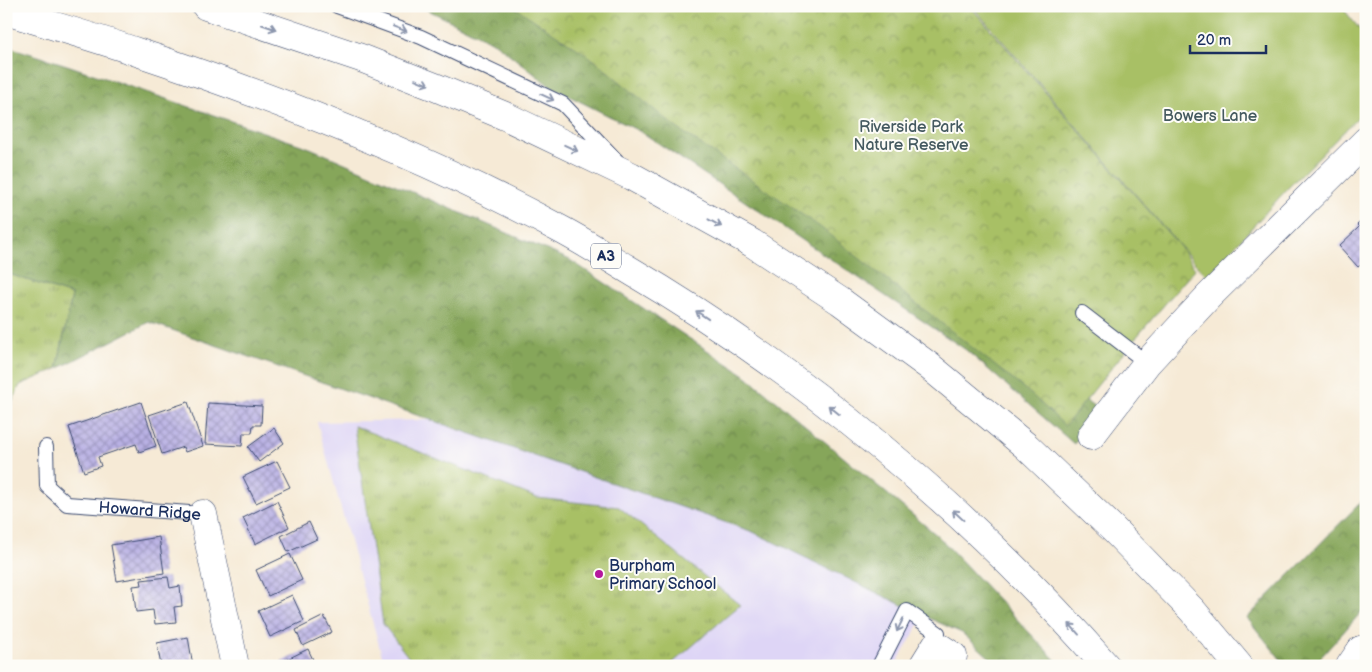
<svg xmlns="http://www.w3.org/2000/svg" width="1372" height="672" viewBox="0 0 1372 672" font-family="'Balsamiq Sans',sans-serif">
  <defs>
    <pattern id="grass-tufts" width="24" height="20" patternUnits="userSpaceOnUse" patternTransform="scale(1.25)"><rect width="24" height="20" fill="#a8c065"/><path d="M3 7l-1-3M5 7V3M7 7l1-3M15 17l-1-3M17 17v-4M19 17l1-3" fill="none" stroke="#889c56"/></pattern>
    <pattern id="forest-crowns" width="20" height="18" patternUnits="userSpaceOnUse" patternTransform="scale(1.25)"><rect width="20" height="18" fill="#86a65a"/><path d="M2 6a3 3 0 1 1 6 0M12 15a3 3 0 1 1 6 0" fill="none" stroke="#6d884e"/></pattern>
    <pattern id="park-crowns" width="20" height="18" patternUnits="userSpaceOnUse" patternTransform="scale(1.25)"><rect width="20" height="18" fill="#a8c065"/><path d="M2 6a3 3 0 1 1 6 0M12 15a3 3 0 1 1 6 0" fill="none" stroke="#889c56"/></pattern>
    <pattern id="building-cross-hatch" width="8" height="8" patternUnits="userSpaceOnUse" patternTransform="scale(1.25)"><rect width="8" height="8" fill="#b9b1e4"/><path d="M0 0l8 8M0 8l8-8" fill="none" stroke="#9690bc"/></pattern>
  </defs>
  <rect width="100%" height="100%" fill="#fdfcf7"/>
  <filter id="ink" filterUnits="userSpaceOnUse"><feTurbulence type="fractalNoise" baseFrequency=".02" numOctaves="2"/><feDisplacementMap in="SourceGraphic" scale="10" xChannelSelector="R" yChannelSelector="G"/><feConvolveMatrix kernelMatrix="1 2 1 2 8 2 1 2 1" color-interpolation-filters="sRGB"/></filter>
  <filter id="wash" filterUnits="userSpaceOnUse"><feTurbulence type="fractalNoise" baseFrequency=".0096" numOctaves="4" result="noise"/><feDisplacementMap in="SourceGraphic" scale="20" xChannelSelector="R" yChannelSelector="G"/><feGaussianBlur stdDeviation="1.12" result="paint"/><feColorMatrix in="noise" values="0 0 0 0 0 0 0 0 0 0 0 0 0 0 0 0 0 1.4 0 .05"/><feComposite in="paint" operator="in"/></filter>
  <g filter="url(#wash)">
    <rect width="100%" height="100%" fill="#f6ead6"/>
    <!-- built -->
    <path fill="#ded5f6" d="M 433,420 L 753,532 L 924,616 L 895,666 L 371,666 L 382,656 L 317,422 Z"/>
    <!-- grass -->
    <path fill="url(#grass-tufts)" stroke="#627862" d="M 6,273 L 72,295 L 57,369 L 20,385 L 6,416 Z
      M 354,426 L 537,498 L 619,507 L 740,605 L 669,666 L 415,666 L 383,624 Z"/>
    <!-- forest -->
    <path fill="url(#forest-crowns)" stroke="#506a5c" d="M 418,6 L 612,6 L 1016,347 L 1099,410 L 1074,444 L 966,350 L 643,133 L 551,87 L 495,43 L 426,9 Z
      M 6,46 L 64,64 L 310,148 L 570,260 L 745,375 L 939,537 L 1061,666 L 999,666 L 962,633 L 924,616 L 753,532 L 149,322 L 57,369 L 72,295 L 6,273 Z
      M 1366,497 L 1366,607 L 1313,666 L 1286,666 L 1247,618 Z"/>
    <!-- park -->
    <path fill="url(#park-crowns)" stroke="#627862" d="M 511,6 L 970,6 L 1183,250 L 1195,269 L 1134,340 L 1065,426 L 1032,395 L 820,227 L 674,126 L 590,57 L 516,8 Z"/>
    <!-- garden -->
    <path fill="#a8c065" stroke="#627862" d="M 972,6 L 1341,6 L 1366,37 L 1366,109 L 1288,188 L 1207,277 Z"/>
    <g id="blocks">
      <!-- building -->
      <path fill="url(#building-cross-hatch)" d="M 1366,217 L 1366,261 L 1358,267 L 1339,246 L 1359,227 L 1357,225 Z
        M 141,402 L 156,446 L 139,452 L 136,444 L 98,457 L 101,466 L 84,472 L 69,427 Z
        M 188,402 L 203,446 L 185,452 L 183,447 L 162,454 L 149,415 Z
        M 208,403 L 262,406 L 261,425 L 253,425 L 252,433 L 243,433 L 242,446 L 205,444 Z
        M 274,428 L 284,443 L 259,462 L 248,447 Z
        M 277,461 L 290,487 L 256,503 L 243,477 Z
        M 277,501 L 289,527 L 255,544 L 243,518 Z
        M 309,522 L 317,539 L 288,552 L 281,536 Z
        M 159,537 L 164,573 L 117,581 L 111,545 Z
        M 290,554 L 302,580 L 268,596 L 256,570 Z
        M 168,577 L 170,588 L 180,586 L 182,606 L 174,607 L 176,622 L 155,624 L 153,610 L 136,612 L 133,586 L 142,585 L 141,580 Z
        M 292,595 L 304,621 L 270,637 L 258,611 Z
        M 324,616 L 332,632 L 303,646 L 296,630 Z
        M 188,637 L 193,666 L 161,666 L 157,643 Z
        M 308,649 L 316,666 L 273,666 Z"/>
    </g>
  </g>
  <g filter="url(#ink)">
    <use href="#blocks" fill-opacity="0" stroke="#3c4b70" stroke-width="1"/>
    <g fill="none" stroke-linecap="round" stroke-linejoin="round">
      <defs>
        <g id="lane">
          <path d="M 337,6 L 421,37 L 563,104 L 617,161"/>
          <path d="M 1082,313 L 1147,363"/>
          <path id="s1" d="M 46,447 L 47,486 L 67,504 L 203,514"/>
          <path d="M 879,666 L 907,611 L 938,633 L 936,645"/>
        </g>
        <path id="street" d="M 1091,436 L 1147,363 L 1209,296 L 1366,141
          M 203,514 L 235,666
          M 923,666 L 936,645 L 953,656"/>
        <path id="primary" d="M 1350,666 L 1361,650"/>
        <path id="highway" d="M 206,6 L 361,58 L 435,87 L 505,116 L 631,176 L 752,243 L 840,301 L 929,366 L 1026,446 L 1113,529 L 1192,610 L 1239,666
          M 6,11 C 50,25 94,37 137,52 C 282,100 424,156 558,228 C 581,240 603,254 626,268 C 804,373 970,510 1106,666
          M 1361,650 L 1366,652"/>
      </defs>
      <!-- lane casing -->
      <use href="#lane" stroke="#3c4b70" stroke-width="16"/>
      <!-- street casing -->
      <use href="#street" stroke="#3c4b70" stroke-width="29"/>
      <!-- primary casing -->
      <use href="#primary" stroke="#3c4b70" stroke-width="29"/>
      <!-- highway casing -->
      <use href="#highway" stroke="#3c4b70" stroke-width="29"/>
      <!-- lane -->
      <use href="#lane" stroke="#fff" stroke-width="14"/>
      <!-- street -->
      <use href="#street" stroke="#fff" stroke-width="28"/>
      <!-- primary -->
      <use href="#primary" stroke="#fff" stroke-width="28"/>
      <!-- highway -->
      <use href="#highway" stroke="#fff" stroke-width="28"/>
    </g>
    <!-- one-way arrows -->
    <defs><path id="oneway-shaft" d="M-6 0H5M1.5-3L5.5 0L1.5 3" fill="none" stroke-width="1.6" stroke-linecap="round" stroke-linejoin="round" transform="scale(1.25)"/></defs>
    <g stroke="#8d97ae">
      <use href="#oneway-shaft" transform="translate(269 27) rotate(19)"/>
      <use href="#oneway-shaft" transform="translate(400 29) rotate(20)"/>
      <use href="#oneway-shaft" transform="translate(422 82) rotate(22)"/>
      <use href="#oneway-shaft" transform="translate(547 97) rotate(25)"/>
      <use href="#oneway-shaft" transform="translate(571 148) rotate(25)"/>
      <use href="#oneway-shaft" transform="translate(715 223) rotate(29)"/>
      <use href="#oneway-shaft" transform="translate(702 315) rotate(-146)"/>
      <use href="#oneway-shaft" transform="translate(834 410) rotate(-141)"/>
      <use href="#oneway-shaft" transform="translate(958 515) rotate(-137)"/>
      <use href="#oneway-shaft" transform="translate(900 625) rotate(116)"/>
      <use href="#oneway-shaft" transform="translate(1074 629) rotate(-132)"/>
    </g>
  </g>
  <!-- markers -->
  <circle fill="#b5179e" stroke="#fdfcf7" stroke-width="2" cx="599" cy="574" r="5"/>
  <g text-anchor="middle" stroke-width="4" stroke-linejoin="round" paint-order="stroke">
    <!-- shield labels -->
    <rect fill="#fdfcf7" stroke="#5f6c8c" stroke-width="1" x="591" y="243.5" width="30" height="25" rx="4"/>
    <g font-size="15" font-weight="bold" fill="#1b2f5e">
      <text x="606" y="261">A3</text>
    </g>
    <!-- park labels -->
    <g font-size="16" fill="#455a60" stroke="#fdfcf7">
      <text x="1210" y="121">Bowers Lane</text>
      <text x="911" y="132">Riverside Park<tspan x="911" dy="18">Nature Reserve</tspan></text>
    </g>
    <!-- street labels -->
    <g font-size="16" fill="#1b2f5e" stroke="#fdfcf7">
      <text dy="6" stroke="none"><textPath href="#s1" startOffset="149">Howard Ridge</textPath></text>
    </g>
    <!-- poi labels -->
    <g font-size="16" fill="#1b2f5e" stroke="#fdfcf7" text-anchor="start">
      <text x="609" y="571">Burpham<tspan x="609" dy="18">Primary School</tspan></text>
    </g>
  </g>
  <!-- margin -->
  <rect width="1372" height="672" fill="none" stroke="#fdfcf7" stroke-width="25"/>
  <!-- scale -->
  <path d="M1190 45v8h76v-8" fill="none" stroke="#1b2f5e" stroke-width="2.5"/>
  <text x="1197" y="45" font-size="15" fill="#1b2f5e" stroke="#fdfcf7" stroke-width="4" paint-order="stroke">20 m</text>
</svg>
